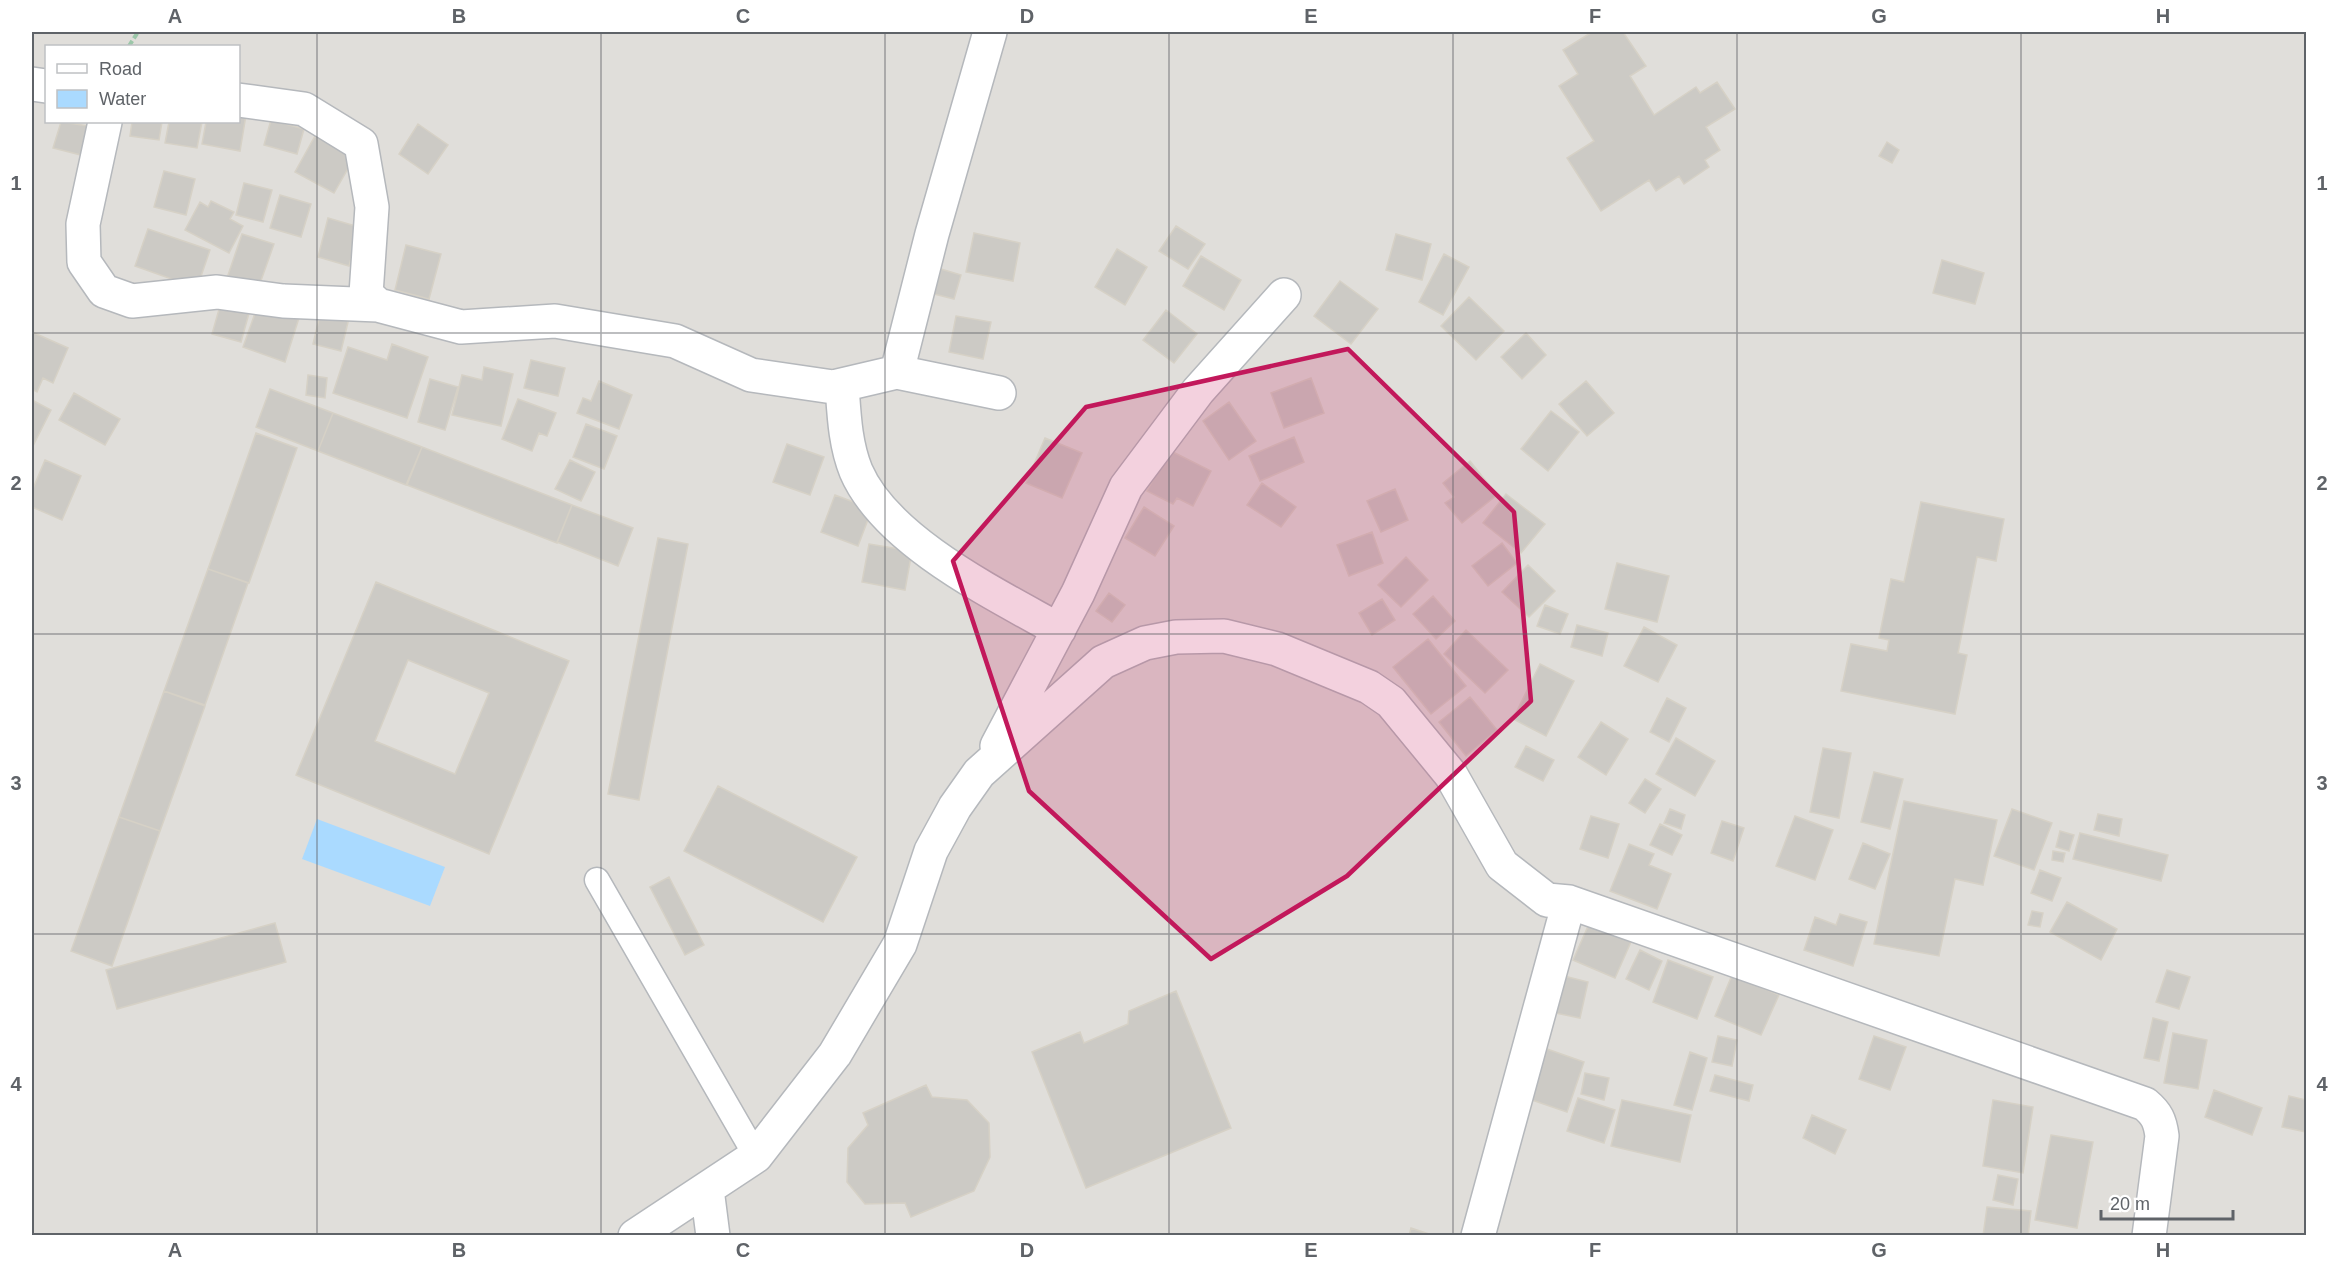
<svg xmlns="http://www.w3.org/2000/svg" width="2338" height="1267" viewBox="0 0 2338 1267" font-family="Arial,sans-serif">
  <rect width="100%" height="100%" fill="#f1efe8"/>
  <!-- industrial -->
  <path fill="#e0deda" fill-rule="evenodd" d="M 32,32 L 2306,32 L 2306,1235 L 32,1235 ZM 46,46 L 238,46 L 238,122 L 46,122 Z"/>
  <!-- water -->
  <path fill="#aadaff" d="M 317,819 L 445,867 L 430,906 L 302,859 Z"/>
  <!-- building -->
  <path fill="#cccac5" stroke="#d6d1c6" stroke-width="1.5" fill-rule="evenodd" d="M 1592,32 L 1623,32 L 1646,66 L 1630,76 L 1654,115 L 1696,87 L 1700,93 L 1717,82 L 1735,109 L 1706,127 L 1720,150 L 1705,160 L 1709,167 L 1684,184 L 1679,176 L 1656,191 L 1649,180 L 1601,211 L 1567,158 L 1594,141 L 1559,86 L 1578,74 L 1563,50 Z
    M 238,113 L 246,115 L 240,151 L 202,144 L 206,122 L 238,122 Z
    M 271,120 L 304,129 L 297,154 L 264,145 Z
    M 61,122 L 89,126 L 81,155 L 53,148 Z
    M 132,122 L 162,122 L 159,140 L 130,136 Z
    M 169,122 L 202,122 L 197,148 L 165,143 Z
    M 418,124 L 448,145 L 428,174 L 399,154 Z
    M 315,136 L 354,158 L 334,193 L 295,172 Z
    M 1887,142 L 1899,150 L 1892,163 L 1879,156 Z
    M 164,171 L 195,179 L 186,215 L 154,207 Z
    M 244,183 L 272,190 L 263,222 L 236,215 Z
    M 280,195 L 311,204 L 301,237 L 270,228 Z
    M 211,201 L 234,212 L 230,219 L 243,226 L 229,253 L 185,230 L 200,202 L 208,207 Z
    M 328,218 L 359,227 L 349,266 L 318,257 Z
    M 1176,226 L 1205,244 L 1188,269 L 1159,251 Z
    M 148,229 L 210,250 L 197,288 L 135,266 Z
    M 974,233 L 1020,243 L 1013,281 L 966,272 Z
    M 242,234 L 274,244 L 258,289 L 227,278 Z
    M 1396,234 L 1431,244 L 1422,280 L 1386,270 Z
    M 406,245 L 441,254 L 429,299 L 395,290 Z
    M 1117,249 L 1147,267 L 1125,305 L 1095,287 Z
    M 1444,254 L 1469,267 L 1443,315 L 1419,302 Z
    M 1201,256 L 1241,280 L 1224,310 L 1183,286 Z
    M 1942,260 L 1984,273 L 1975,304 L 1933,293 Z
    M 941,269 L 961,275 L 954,299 L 934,294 Z
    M 1340,281 L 1378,309 L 1351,344 L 1314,316 Z
    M 1469,297 L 1504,331 L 1476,360 L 1441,326 Z
    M 222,299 L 251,306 L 241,342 L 212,334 Z
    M 258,305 L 299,318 L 285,362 L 243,347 Z
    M 1166,310 L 1197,334 L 1174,363 L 1143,340 Z
    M 321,311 L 349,318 L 341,351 L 313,344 Z
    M 956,316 L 991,322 L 983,359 L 949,352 Z
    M 32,332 L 68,348 L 53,383 L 43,378 L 37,392 L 32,389 Z
    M 1526,333 L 1546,355 L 1522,379 L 1501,357 Z
    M 392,344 L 428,357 L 407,418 L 333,393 L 348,347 L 387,360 Z
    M 531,360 L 565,368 L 558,396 L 524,388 Z
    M 484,367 L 513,374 L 501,426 L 452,415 L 462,375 L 482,380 Z
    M 308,375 L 327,378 L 325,398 L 306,395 Z
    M 1311,378 L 1324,413 L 1284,428 L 1271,393 Z
    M 430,379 L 458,387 L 445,430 L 418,422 Z
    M 599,381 L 632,395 L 619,429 L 577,413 L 583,398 L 591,401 Z
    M 1586,381 L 1614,413 L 1587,436 L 1559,404 Z
    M 270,389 L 333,413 L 318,451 L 256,427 Z
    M 74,393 L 120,419 L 105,445 L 59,420 Z
    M 518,399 L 556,413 L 547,436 L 539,433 L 532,451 L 502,439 Z
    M 32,400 L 51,410 L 32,448 Z
    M 1229,402 L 1256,441 L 1229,460 L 1203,421 Z
    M 1551,411 L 1579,432 L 1548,471 L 1521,449 Z
    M 333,413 L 422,447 L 406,485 L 318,451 Z
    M 586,424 L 617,436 L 604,469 L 573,457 Z
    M 256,433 L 297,448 L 249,583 L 208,569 Z
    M 1294,437 L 1304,462 L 1260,481 L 1249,456 Z
    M 1045,438 L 1082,453 L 1062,498 L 1026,483 Z
    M 787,444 L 824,457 L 810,495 L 773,482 Z
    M 422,447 L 572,505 L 557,543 L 407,485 Z
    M 1169,450 L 1211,471 L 1193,506 L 1177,498 L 1173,504 L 1147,491 Z
    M 45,460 L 81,476 L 62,520 L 32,507 L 32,491 Z
    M 570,460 L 595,472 L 581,501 L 555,489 Z
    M 1470,461 L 1497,495 L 1462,523 L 1445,503 L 1454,497 L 1443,483 Z
    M 1262,483 L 1296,507 L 1281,527 L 1247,505 Z
    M 1395,489 L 1408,520 L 1381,532 L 1367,501 Z
    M 1506,494 L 1545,524 L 1521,553 L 1483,523 Z
    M 835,495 L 872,509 L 858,546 L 821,532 Z
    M 1921,502 L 2004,519 L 1996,561 L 1977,557 L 1958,653 L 1967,655 L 1955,714 L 1841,691 L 1851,644 L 1887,651 L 1889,640 L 1879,638 L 1891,579 L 1904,582 Z
    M 572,505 L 633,528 L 618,566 L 557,542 Z
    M 1144,507 L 1174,526 L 1155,556 L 1125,538 Z
    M 1372,532 L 1383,563 L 1349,576 L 1337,545 Z
    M 658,538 L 688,544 L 639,800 L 608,794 Z
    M 1502,543 L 1517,563 L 1488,586 L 1472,566 Z
    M 869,544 L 912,551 L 905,590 L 862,582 Z
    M 1406,557 L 1428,580 L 1401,607 L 1378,585 Z
    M 1617,563 L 1669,576 L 1657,622 L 1605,609 Z
    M 1528,565 L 1555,591 L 1529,617 L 1502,592 Z
    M 208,569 L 248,583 L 205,705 L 164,691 Z
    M 376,582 L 569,661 L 489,854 L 296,775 ZM 408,660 L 489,693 L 455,774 L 375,741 Z
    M 1109,593 L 1125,605 L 1112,622 L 1096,611 Z
    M 1433,596 L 1455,621 L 1436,639 L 1413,614 Z
    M 1382,599 L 1395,620 L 1372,635 L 1359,613 Z
    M 1545,605 L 1568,614 L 1560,634 L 1537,626 Z
    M 1577,625 L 1608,633 L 1602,656 L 1571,647 Z
    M 1644,627 L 1677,645 L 1658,682 L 1624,666 Z
    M 1466,630 L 1508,670 L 1485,693 L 1444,654 Z
    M 1428,639 L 1466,686 L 1431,714 L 1393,667 Z
    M 1540,664 L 1574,681 L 1546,736 L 1513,719 Z
    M 164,691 L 205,706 L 160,831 L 119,817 Z
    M 1470,697 L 1497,730 L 1466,756 L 1439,722 Z
    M 1667,698 L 1686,708 L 1669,742 L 1650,732 Z
    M 1601,722 L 1628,739 L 1606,775 L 1578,757 Z
    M 1676,738 L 1715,761 L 1695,796 L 1656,774 Z
    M 1526,746 L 1554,760 L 1543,781 L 1515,767 Z
    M 1823,748 L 1851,753 L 1839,818 L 1810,812 Z
    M 1874,772 L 1903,779 L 1890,829 L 1861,822 Z
    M 1645,779 L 1661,789 L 1645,813 L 1629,803 Z
    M 718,786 L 857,857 L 823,922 L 684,851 Z
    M 1904,801 L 1997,820 L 1983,885 L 1955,879 L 1939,956 L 1874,944 Z
    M 1670,809 L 1685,815 L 1681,829 L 1664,823 Z
    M 2012,809 L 2052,823 L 2034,870 L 1994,856 Z
    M 2098,814 L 2122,819 L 2119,836 L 2094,830 Z
    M 1591,816 L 1619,824 L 1608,858 L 1580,849 Z
    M 1795,816 L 1833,830 L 1815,880 L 1776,866 Z
    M 119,817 L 160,831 L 112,966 L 71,951 Z
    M 1722,821 L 1744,828 L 1733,861 L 1711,853 Z
    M 1660,824 L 1682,835 L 1672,855 L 1650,845 Z
    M 2060,831 L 2074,835 L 2069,851 L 2056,847 Z
    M 2080,833 L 2168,855 L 2161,881 L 2073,859 Z
    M 1863,843 L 1890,854 L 1875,889 L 1849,879 Z
    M 1629,844 L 1654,854 L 1649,865 L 1671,874 L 1657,909 L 1610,891 Z
    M 2053,851 L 2065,853 L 2063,862 L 2052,860 Z
    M 2040,870 L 2061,878 L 2052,901 L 2031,893 Z
    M 669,877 L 704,945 L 685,955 L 650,887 Z
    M 2067,902 L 2117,929 L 2101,960 L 2050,932 Z
    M 2032,911 L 2043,913 L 2040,927 L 2028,925 Z
    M 1840,914 L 1867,922 L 1853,966 L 1804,950 L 1815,917 L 1836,925 Z
    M 275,923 L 286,962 L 117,1009 L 106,970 Z
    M 1589,924 L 1631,942 L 1615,978 L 1573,960 Z
    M 1640,950 L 1662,961 L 1649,990 L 1626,979 Z
    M 1668,960 L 1713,977 L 1697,1019 L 1653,1002 Z
    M 2167,970 L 2190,977 L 2179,1009 L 2156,1002 Z
    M 1732,975 L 1779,995 L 1761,1035 L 1715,1016 Z
    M 1564,976 L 1588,982 L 1580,1018 L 1555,1013 Z
    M 1176,991 L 1231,1128 L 1086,1188 L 1032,1052 L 1080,1032 L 1084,1043 L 1128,1024 L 1129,1011 Z
    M 2153,1018 L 2168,1022 L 2159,1061 L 2144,1058 Z
    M 2173,1033 L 2207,1040 L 2198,1089 L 2164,1083 Z
    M 1718,1036 L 1737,1040 L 1732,1066 L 1712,1062 Z
    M 1874,1036 L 1906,1047 L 1890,1090 L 1859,1079 Z
    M 1547,1049 L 1584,1062 L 1567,1112 L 1529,1099 Z
    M 1690,1052 L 1707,1058 L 1692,1110 L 1674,1105 Z
    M 1585,1073 L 1609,1078 L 1604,1100 L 1581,1094 Z
    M 1715,1075 L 1753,1085 L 1749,1101 L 1710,1091 Z
    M 926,1085 L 932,1097 L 967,1100 L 989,1123 L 990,1157 L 974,1191 L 911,1217 L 905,1203 L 865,1204 L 847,1182 L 848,1148 L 868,1125 L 863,1113 Z
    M 2214,1090 L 2262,1108 L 2252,1135 L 2205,1117 Z
    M 2289,1096 L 2306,1100 L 2306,1132 L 2282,1127 Z
    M 1578,1098 L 1615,1110 L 1604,1143 L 1567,1131 Z
    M 1622,1100 L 1691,1115 L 1680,1162 L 1611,1146 Z
    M 1993,1100 L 2033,1107 L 2023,1173 L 1983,1166 Z
    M 1812,1115 L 1846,1130 L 1835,1154 L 1803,1138 Z
    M 2051,1135 L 2093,1142 L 2077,1228 L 2035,1220 Z
    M 1998,1175 L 2018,1179 L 2013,1205 L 1993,1200 Z
    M 1987,1207 L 2031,1211 L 2028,1236 L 1983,1236 Z
    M 1411,1228 L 1435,1236 L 1409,1236 Z"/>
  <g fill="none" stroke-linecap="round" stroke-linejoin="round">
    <defs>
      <path id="lane" d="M 597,880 L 756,1156"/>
      <path id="street" d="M 32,84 L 46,86
        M 238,100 L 304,109 L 361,144 L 372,207 L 366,294 L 378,305 L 461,327 L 555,321 L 675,341 L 751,375 L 833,387 L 897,372 L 932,234 L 990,32
        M 105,122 L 83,224 L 84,262 L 104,291 L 132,301 L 217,292 L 283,301 L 378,305
        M 897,372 L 999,393
        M 842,386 C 844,414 845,444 856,471 C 886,541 995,594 1059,630
        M 997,746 L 1078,593 L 1126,487 L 1198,391 L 1284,295
        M 707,1189 L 713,1236
        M 635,1236 L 756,1156 L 835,1054 L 900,944 L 931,851 L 955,807 L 979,773 L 1103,662 L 1145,643 L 1176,637 L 1224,636 L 1277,649 L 1369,687 L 1391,702 L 1451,775 L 1502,865 L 1547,900 L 1569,902 L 2145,1104 C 2157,1114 2160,1121 2162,1136 L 2149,1236
        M 1478,1236 L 1569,902"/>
    </defs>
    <!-- lane casing -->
    <use href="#lane" stroke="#b5b8bc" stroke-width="27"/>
    <!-- street casing -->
    <use href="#street" stroke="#b5b8bc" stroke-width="36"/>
    <!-- path -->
    <path stroke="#9cc7a9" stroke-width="4" stroke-dasharray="6 3" stroke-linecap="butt" d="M 129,46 L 138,32"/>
    <!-- lane -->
    <use href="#lane" stroke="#fff" stroke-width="24"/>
    <!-- street -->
    <use href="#street" stroke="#fff" stroke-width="33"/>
  </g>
  <!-- marked area -->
  <path fill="#c2185b" fill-opacity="0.2" stroke="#c2185b" stroke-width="4.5" stroke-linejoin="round" d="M 1348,349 L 1514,512 L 1531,701 L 1347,876 L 1211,959 L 1029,791 L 953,561 L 1086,407 Z"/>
  <!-- grid -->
  <path fill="none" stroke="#5f6368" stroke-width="1.5" stroke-opacity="0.55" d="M 317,32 L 317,1236M 601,32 L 601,1236M 885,32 L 885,1236M 1169,32 L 1169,1236M 1453,32 L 1453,1236M 1737,32 L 1737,1236M 2021,32 L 2021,1236M 32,333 L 2306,333M 32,634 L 2306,634M 32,934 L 2306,934"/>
  <!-- border -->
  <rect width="2338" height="1267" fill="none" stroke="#ffffff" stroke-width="66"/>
  <!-- legend -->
  <rect x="45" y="45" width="195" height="78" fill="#ffffff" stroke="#bfc1c3" stroke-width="1.5"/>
  <rect x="57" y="64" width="30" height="9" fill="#ffffff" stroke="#bfc1c3" stroke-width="1.5"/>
  <text x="99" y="75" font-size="18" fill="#5f6368">Road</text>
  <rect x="57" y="90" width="30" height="18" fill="#aadaff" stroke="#bfc1c3" stroke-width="1.5"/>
  <text x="99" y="105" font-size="18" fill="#5f6368">Water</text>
  <!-- scale -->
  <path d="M2101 1210v9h132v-9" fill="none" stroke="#5f6368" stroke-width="3"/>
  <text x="2110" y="1210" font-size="18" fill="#5f6368" stroke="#ffffff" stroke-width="4.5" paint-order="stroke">20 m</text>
  <rect x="33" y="33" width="2272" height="1201" fill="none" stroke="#5f6368" stroke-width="2"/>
  <g font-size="20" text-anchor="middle" font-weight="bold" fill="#5f6368">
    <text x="175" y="23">A</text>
    <text x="459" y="23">B</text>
    <text x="743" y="23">C</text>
    <text x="1027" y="23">D</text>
    <text x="1311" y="23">E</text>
    <text x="1595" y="23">F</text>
    <text x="1879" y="23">G</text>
    <text x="2163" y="23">H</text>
    <text x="16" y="190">1</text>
    <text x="2322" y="190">1</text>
    <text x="16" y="490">2</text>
    <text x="2322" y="490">2</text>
    <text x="16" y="790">3</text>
    <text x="2322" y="790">3</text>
    <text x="16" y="1091">4</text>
    <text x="2322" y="1091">4</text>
    <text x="175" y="1257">A</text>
    <text x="459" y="1257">B</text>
    <text x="743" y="1257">C</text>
    <text x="1027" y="1257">D</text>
    <text x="1311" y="1257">E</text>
    <text x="1595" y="1257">F</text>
    <text x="1879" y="1257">G</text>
    <text x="2163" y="1257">H</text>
  </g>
</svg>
